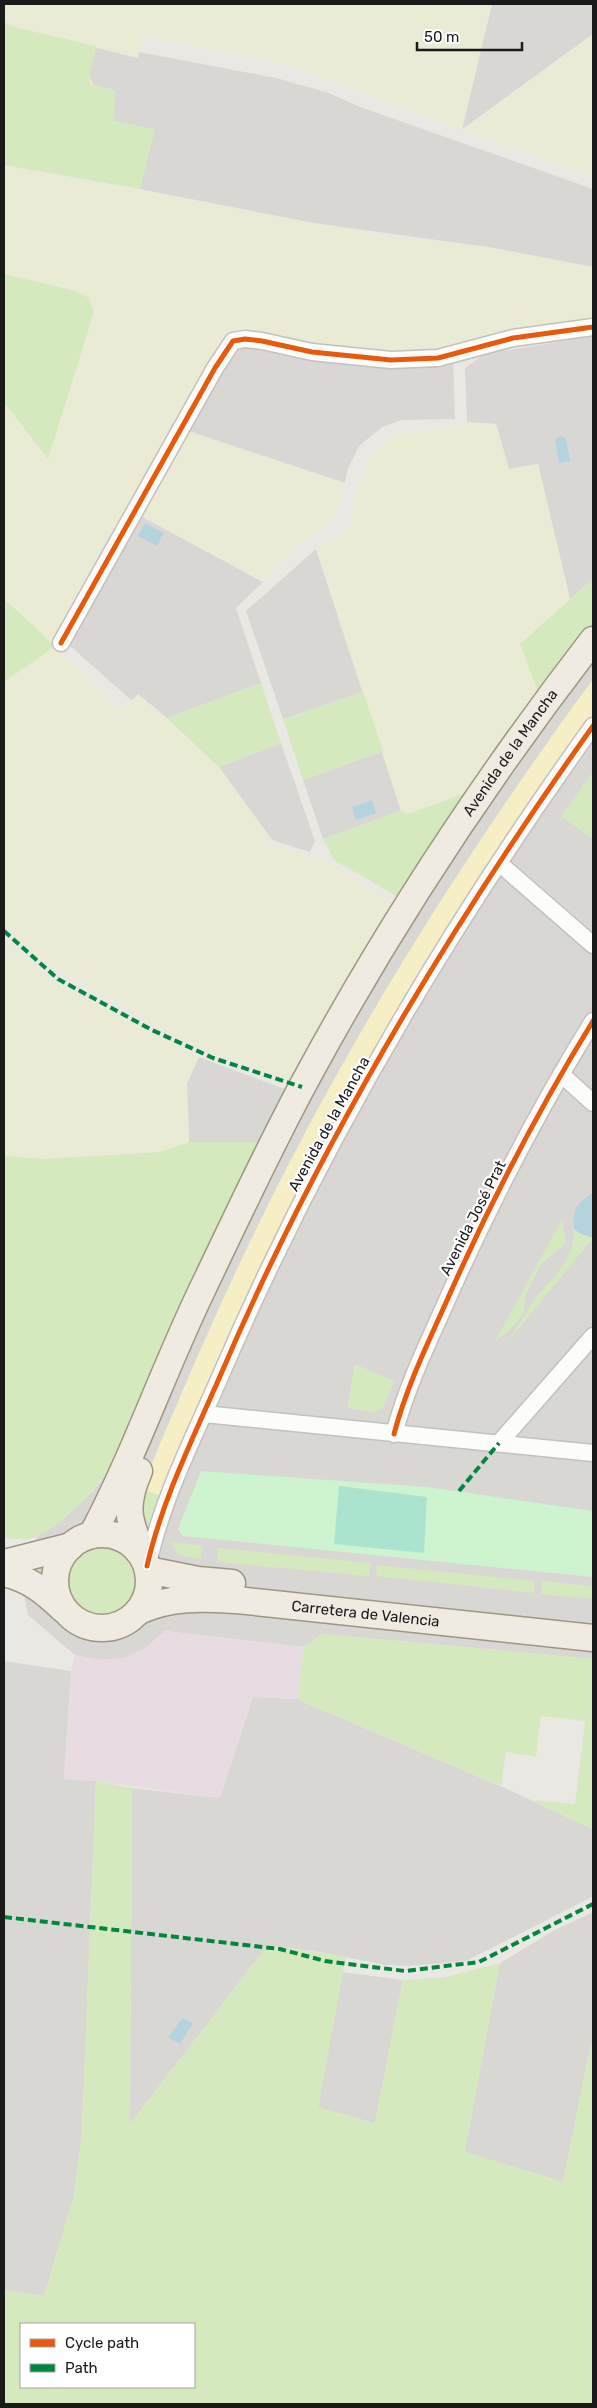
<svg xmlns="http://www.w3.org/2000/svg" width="597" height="2408" viewBox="0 0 597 2408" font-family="Rubik,sans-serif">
  <rect width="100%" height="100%" fill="#eae8e2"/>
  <!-- residential -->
  <path fill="#d9d7d4" d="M 492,4 L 593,4 L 593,34 L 461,130 Z
    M 96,46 L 138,58 L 139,52 L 276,78 L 329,93 L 360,107 L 593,189 L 593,267 L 488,247 L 313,223 L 140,189 L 154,130 L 114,121 L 89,76 Z
    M 593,336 L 593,579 L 570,599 L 538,464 L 509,469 L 496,424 L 467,422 L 465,368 L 485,354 Z
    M 244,344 L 300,359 L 352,362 L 453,361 L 455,419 L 401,420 L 382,427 L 359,446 L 347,471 L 345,483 L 188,431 L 233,352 Z
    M 139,515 L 263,582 L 236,608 L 261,683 L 167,718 L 139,695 L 132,701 L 68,644 Z
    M 316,549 L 363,692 L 283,719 L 246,611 Z
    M 593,621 L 593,1659 L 322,1634 L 304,1647 L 165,1631 L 147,1647 L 125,1658 L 100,1660 L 75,1655 L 28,1615 L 23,1589 L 32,1553 L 37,1537 L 68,1514 L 92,1492 L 107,1474 L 261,1142 L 189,1142 L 187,1083 L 199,1057 L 290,1091 L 538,692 Z
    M 281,743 L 315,841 L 310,852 L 272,840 L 219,767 Z
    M 383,751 L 401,811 L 323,839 L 303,780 Z
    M 4,1661 L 71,1671 L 64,1779 L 96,1781 L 82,2132 L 74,2196 L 44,2296 L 4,2290 Z
    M 253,1697 L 297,1699 L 505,1788 L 593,1829 L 592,1897 L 466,1961 L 409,1966 L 386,1965 L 318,1952 L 268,1945 L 130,2124 L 132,1788 L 220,1798 Z
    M 593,1912 L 593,2044 L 591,2044 L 563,2182 L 464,2152 L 500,1963 L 553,1931 Z
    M 342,1972 L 403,1980 L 375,2123 L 318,2108 Z"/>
  <!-- industrial -->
  <path fill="#e8dbe1" d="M 165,1631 L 304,1647 L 297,1699 L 253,1697 L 220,1798 L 96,1781 L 64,1779 L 71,1671 L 75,1655 L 100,1660 L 125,1658 L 147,1647 Z"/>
  <!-- farmland -->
  <path fill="#e9ebd4" d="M 4,4 L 492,4 L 462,130 L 593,34 L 593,177 L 461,130 L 285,64 L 142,37 L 138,58 L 17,28 L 4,22 Z
    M 4,165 L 384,236 L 488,247 L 593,267 L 593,322 L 454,350 L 387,355 L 282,341 L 250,331 L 231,329 L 53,644 L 4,599 L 4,402 L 48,458 L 62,413 L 76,291 L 4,274 Z
    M 467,422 L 496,424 L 509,469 L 538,464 L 570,599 L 520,644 L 538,692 L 473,788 L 463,794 L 408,814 L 401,811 L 316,549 L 344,533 L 349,525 L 353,519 L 355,493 L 370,456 L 392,435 L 445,428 Z
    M 188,431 L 345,483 L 341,502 L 329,524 L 297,546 L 263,582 L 139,515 Z
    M 54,647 L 121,710 L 138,694 L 167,718 L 219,767 L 272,840 L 256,839 L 326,862 L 376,891 L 389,901 L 394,910 L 296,1082 L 177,1038 L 49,964 L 4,925 L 4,682 Z
    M 4,939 L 48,976 L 80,997 L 199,1057 L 187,1083 L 189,1142 L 160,1152 L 46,1159 L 4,1156 Z"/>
  <!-- grass -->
  <path fill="#d4eabe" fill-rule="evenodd" d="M 4,22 L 18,28 L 96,46 L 89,76 L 91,84 L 115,90 L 114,121 L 155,129 L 140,189 L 4,165 Z
    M 4,274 L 76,291 L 89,298 L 94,312 L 48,459 L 4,402 Z
    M 593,579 L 593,621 L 538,692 L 520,644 Z
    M 4,599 L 53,644 L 51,649 L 4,682 Z
    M 261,683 L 281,743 L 219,767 L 167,718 Z
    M 363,692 L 383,751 L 303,780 L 283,719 Z
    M 593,772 L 593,839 L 561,816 Z
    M 473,788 L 400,898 L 334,860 L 323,839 L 401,811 L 408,814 L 463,794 Z
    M 189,1142 L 262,1142 L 195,1278 L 107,1474 C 89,1495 63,1524 38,1536 C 29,1541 14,1539 4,1538 L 4,1156 L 46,1159 L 160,1152 Z
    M 562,1220 L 566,1243 L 540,1265 L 525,1297 L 524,1312 L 510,1330 L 495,1341 Z
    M 574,1229 L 581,1234 L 593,1238 L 506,1344 C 517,1329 526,1312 536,1298 C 555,1273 574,1263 574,1229 Z
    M 355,1364 L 394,1381 L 383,1407 L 375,1413 L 347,1408 Z
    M 141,1489 L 162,1496 L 147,1534 L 138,1518 Z
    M 170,1542 L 202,1546 L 201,1559 L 180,1555 Z
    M68 1582a36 36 0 1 1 72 0a36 36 0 1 1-72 0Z
    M 218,1548 L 371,1563 L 369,1576 L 217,1562 Z
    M 377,1565 L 534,1581 L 534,1593 L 376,1576 Z
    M 542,1581 L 593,1586 L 593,1599 L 541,1594 Z
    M 322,1634 L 593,1659 L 593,1897 L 593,1829 L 532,1800 L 575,1804 L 585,1721 L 541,1716 L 536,1757 L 506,1752 L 501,1786 L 297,1699 L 304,1647 Z
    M 96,1781 L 132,1788 L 130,2124 L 268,1945 L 346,1957 L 318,2107 L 375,2123 L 403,1980 L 445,1977 L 500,1963 L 465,2152 L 563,2182 L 591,2043 L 593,2044 L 593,2404 L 4,2404 L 4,2290 L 44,2296 L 74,2196 L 82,2132 ZM 21,2324 L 194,2324 L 194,2387 L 21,2387 Z"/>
  <!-- sand -->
  <path fill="#f6eec4" d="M 593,679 L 593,717 L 558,763 L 329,1136 L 241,1308 L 162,1496 L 141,1489 C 181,1394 221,1299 267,1207 C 359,1021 471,846 593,679 Z"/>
  <!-- park -->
  <path fill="#cef3cf" d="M 201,1471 L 427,1487 L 593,1511 L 593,1577 L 183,1536 L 178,1529 Z"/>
  <!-- pitch -->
  <path fill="#abe4ce" d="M 339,1486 L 427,1497 L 424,1553 L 334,1544 Z"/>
  <!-- water -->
  <path fill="#b3d4df" d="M 560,436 L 566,438 L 570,461 L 559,463 L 555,440 Z
    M 145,523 L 164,533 L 157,546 L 138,536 Z
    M 372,800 L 376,813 L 356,820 L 352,807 Z
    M 593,1193 L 593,1238 L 581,1234 L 574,1229 C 572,1208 577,1204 593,1193 Z
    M 182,2018 L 193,2023 L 180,2044 L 168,2038 Z"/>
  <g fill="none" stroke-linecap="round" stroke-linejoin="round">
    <defs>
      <path id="street" d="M 61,643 L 215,368 L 233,341 L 245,339 L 262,341 L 312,352 L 391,360 L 438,358 L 513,338 L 593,327
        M 499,863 L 593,945
        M 561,1074 L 593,1103
        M 204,1414 L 593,1453
        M 394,1434 C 406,1389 425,1349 444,1307 C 487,1209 537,1112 593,1021
        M 499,1443 L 593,1336
        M 148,1564 C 162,1499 194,1437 220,1377 C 319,1146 447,929 593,726"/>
      <g id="primary">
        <path d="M 139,1471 C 122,1510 130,1523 145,1560"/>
        <circle cx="102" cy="1581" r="47"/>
        <path id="s1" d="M 92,1535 C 134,1456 163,1371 202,1290 C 237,1217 271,1143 310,1072 C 392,921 488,776 593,640"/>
        <path d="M 4,1563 L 71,1546"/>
        <path d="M 148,1570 L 198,1580 L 232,1583"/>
        <path d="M 4,1573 C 30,1579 45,1592 63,1609"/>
        <path id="s2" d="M 139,1611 C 171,1596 202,1598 237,1600 L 593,1638"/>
      </g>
    </defs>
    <!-- street casing -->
    <use href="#street" stroke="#c2c1be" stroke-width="19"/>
    <!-- primary casing -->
    <use href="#primary" stroke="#9f9680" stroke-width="29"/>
    <!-- street -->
    <use href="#street" stroke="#fcfcfb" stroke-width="16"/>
    <!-- primary -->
    <use href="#primary" stroke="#f0ebe1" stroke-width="26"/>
    <!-- quiet -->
    <path stroke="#00873e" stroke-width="4" stroke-dasharray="8 4" stroke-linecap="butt" d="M 4,931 L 58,979 L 152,1030 L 213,1058 L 302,1087
      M 459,1491 L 499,1443
      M 4,1917 L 280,1949 L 325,1961 L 405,1971 L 479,1962 L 593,1904"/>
    <defs>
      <path id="cycleway" d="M 61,643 L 215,368 L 233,341 L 245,339 L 262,341 L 312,352 L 391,360 L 438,358 L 513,338 L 593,327
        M 394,1434 C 406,1389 425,1349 444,1307 C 487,1209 537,1112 593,1021
        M 147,1566 C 162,1500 194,1436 221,1374 C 319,1144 448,929 593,726"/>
    </defs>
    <!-- cycleway casing -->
    <use href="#cycleway" stroke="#fff" stroke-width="8"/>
    <!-- cycleway -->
    <use href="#cycleway" stroke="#e8590c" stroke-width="5"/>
  </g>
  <g text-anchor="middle" stroke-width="4.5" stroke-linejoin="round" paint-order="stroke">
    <!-- street labels -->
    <g font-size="15" fill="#1a1a1a" stroke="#fff">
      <text dy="5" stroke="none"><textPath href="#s1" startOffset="889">Avenida de la Mancha</textPath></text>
      <text transform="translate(329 1124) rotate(-61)" y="5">Avenida de la Mancha</text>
      <text transform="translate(473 1218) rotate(-63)" y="5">Avenida José Prat</text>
      <text dy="5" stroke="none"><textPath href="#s2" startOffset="229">Carretera de Valencia</textPath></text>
    </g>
  </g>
  <!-- border -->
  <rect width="597" height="2408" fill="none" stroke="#1a1a1a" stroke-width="10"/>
  <!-- legend -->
  <rect x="20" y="2323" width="175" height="65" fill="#ffffff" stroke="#a3a3a3"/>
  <rect x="30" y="2339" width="25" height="8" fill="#e8590c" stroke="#a3a3a3"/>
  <text x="65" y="2348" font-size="15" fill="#1a1a1a">Cycle path</text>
  <rect x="30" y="2364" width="25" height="8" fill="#00873e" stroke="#a3a3a3"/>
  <text x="65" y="2373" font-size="15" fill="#1a1a1a">Path</text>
  <!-- scale -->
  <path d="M417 42v8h105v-8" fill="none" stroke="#1a1a1a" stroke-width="2.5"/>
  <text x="424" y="42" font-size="15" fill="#1a1a1a" stroke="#ffffff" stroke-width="4" paint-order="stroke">50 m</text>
</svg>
